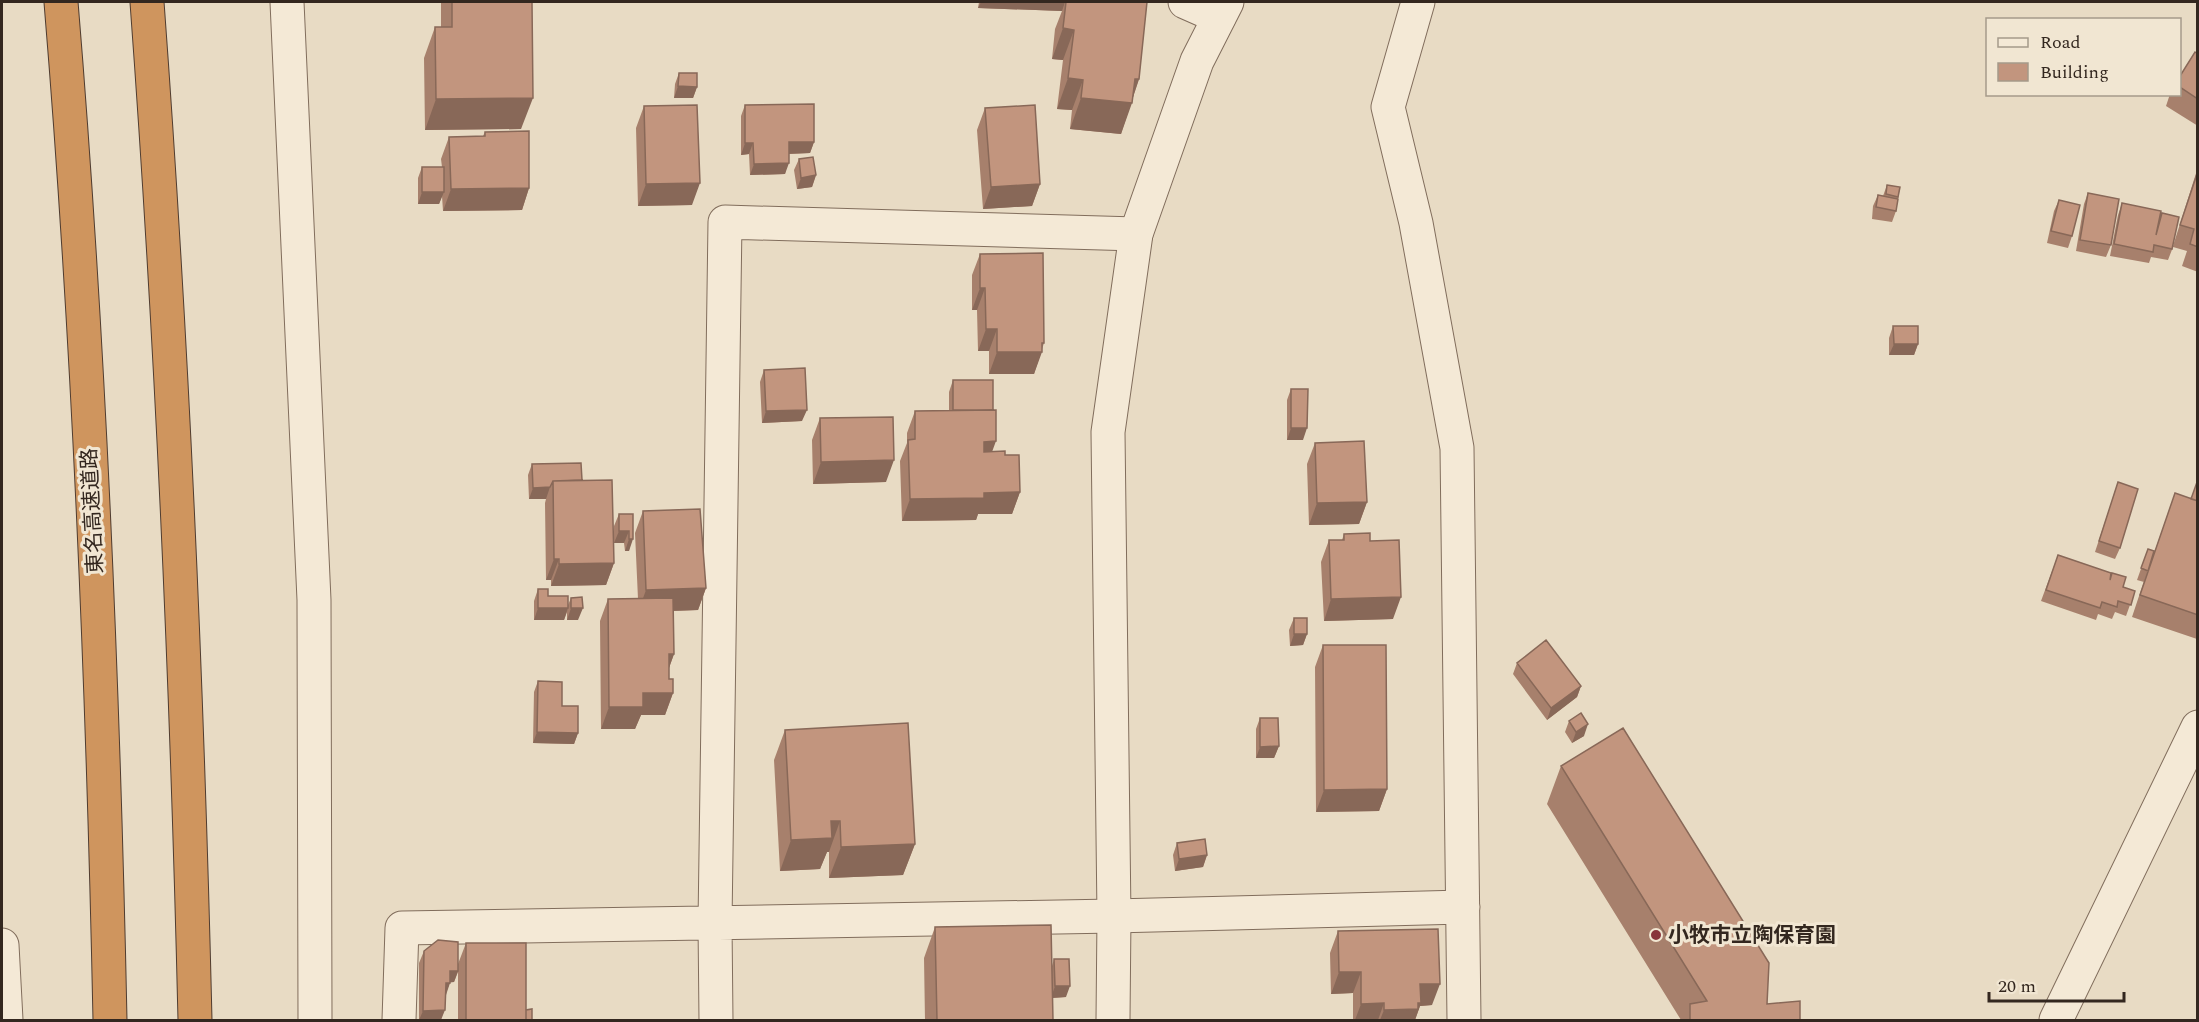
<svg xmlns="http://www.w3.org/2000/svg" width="2199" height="1022" viewBox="0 0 2199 1022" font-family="Spectral,'Noto Sans JP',serif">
  <rect width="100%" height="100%" fill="#e8dbc4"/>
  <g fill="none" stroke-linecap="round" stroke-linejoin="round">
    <defs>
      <path id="minor" d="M 287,2 L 314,600 L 315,1020
        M 1185,2 L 1219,17
        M 1418,2 L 1388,107 L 1416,223 L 1457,448 L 1464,1020
        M 2,945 L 6,1020
        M 399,1020 L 402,928 L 1114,916 L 1463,907
        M 716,1020 L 715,923 L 725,222 L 1136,234
        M 2056,1020 L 2198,727"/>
      <path id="tertiary" d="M 1113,1020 L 1114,916 L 1108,432 L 1136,234 L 1197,61 L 1227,2"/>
      <path id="motorway" d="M 61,2 C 89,340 103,681 110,1020
        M 147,2 C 172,341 187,681 195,1020"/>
    </defs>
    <!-- minor casing -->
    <use href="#minor" stroke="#816d5c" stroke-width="35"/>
    <!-- tertiary casing -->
    <use href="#tertiary" stroke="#816d5c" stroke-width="35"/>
    <!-- motorway casing -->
    <use href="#motorway" stroke="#4f3c30" stroke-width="35"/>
    <!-- minor -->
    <use href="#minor" stroke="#f4e9d6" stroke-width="33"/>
    <!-- tertiary -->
    <use href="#tertiary" stroke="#f4e9d6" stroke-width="33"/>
    <!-- motorway -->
    <use href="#motorway" stroke="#cf955e" stroke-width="33"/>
  </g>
  <!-- wall -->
  <path fill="#a7806c" d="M 441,2 L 532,2 L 521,129 L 425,130 L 424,58 L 435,27 L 441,27 Z
    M 979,2 L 1147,2 L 1139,79 L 1121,134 L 1070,129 L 1072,110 L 1057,109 L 1063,60 L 1052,59 L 1055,29 L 1062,11 L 978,8 Z
    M 2198,54 L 2198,126 L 2166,106 L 2170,94 L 2180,94 L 2180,76 Z
    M 679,73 L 697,87 L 693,98 L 674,98 L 675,84 Z
    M 745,105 L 814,142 L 810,153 L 789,154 L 785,174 L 750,175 L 749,154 L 741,155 L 741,116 Z
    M 644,106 L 692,205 L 638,206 L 636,128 Z
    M 985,108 L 1040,184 L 1032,206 L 983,209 L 977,130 Z
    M 485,132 L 529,188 L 522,210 L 443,211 L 442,196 L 439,204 L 418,204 L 418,178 L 422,167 L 442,167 L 441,159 L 449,137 L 483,136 Z
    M 799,159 L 816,175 L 812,187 L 797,189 L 794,170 Z
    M 2198,167 L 2198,272 L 2182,266 L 2187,251 L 2173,247 L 2168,260 L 2151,257 L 2149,263 L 2110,256 L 2118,215 L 2122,203 L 2158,224 L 2162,213 L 2173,246 Z
    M 1887,185 L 1900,187 L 1896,211 L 1892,222 L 1872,219 L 1873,206 L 1878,195 L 1883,196 Z
    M 2088,193 L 2111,245 L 2106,257 L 2076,251 L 2084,204 Z
    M 2059,200 L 2072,236 L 2068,248 L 2047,243 L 2054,211 Z
    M 980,254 L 1044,343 L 1034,374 L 989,374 L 989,351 L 978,351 L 977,310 L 972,310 L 972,275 Z
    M 1893,326 L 1918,344 L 1914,355 L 1889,355 L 1889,338 Z
    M 764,370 L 802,421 L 762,423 L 760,382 Z
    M 953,380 L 992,452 L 1005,455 L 1020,492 L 1012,514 L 978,514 L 976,520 L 902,521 L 900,461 L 907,443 L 907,433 L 915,411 L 949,410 L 949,392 Z
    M 1291,389 L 1303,440 L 1287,440 L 1287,400 Z
    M 820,418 L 886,482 L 813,484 L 812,440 Z
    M 1315,443 L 1367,502 L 1359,524 L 1309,525 L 1307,464 Z
    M 532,464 L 582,480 L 614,563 L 606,585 L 551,586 L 551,580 L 546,580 L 545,503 L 546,499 L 529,499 L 528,475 Z
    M 2118,482 L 2120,548 L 2115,559 L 2095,552 Z
    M 2198,483 L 2198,638 L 2197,639 L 2132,617 L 2144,581 L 2144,582 L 2137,580 L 2148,549 L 2151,562 L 2175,493 L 2191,499 Z
    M 643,511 L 706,588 L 698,610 L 674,611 L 674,654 L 669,668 L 669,679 L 673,693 L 665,715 L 641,715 L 635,729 L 601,729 L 600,621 L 608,599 L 638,599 L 635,533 Z
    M 619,514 L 633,514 L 629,551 L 625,551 L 624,543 L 614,543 L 614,526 Z
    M 1344,534 L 1393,619 L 1324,621 L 1321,562 L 1329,540 L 1342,540 Z
    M 2058,555 L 2110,579 L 2123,587 L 2135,591 L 2126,616 L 2115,612 L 2112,619 L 2098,614 L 2096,620 L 2041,601 Z
    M 538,589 L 548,596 L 568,605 L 571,598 L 578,620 L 567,620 L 567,612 L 564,620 L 534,620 L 534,601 Z
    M 1294,618 L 1307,634 L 1303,645 L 1290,646 L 1289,630 Z
    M 1323,645 L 1387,789 L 1379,811 L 1316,812 L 1315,667 Z
    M 1517,663 L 1581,686 L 1577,697 L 1547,720 L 1513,674 Z
    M 538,681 L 562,706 L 578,733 L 574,744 L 533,743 L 534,692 Z
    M 1260,718 L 1279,746 L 1274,758 L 1256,758 L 1256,729 Z
    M 1569,721 L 1584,736 L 1572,743 L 1565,732 Z
    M 785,730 L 915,844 L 903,875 L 829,878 L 829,852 L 827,852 L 820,869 L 780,871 L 774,760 Z
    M 1561,766 L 1767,1004 L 1800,1020 L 1681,1020 L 1547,804 Z
    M 1177,843 L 1207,855 L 1203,867 L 1175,871 L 1173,855 Z
    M 935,927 L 1052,966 L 1054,959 L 1066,997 L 1052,998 L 1053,1020 L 925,1020 L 924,958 Z
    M 1338,931 L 1432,1005 L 1420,1006 L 1415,1020 L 1353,1020 L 1353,993 L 1331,994 L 1330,953 Z
    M 466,943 L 526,1010 L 532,1020 L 458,1020 L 458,972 L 454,982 L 450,982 L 445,995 L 441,1020 L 419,1020 L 419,963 L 424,951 L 458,964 Z"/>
  <!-- shaded-wall -->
  <path fill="#886858" d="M 981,2 L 1065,2 L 1062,11 L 978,8 Z
    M 1063,28 L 1074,30 L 1063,60 L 1052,59 Z
    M 1068,78 L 1083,80 L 1072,110 L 1057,109 Z
    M 1135,79 L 1139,79 L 1131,103 L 1132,103 L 1121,134 L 1070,129 L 1081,98 Z
    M 678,86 L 697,87 L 693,98 L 674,98 Z
    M 533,98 L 521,129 L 425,130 L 436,99 Z
    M 789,142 L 814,142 L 810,153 L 784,154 Z
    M 745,143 L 753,143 L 749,154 L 741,155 Z
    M 789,163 L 785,174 L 750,175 L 754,164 Z
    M 816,175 L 812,187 L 797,189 L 801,178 Z
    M 700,183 L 692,205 L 638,206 L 646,184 Z
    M 1040,184 L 1032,206 L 983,209 L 991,187 Z
    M 529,188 L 522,210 L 443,211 L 451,189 Z
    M 422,192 L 444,192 L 439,204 L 418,204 Z
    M 980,288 L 985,288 L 977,310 L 972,310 Z
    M 986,329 L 997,329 L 989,351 L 978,351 Z
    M 1894,344 L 1918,344 L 1914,355 L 1889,355 Z
    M 997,352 L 1042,352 L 1034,374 L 989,374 Z
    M 807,410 L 802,421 L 762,423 L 766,411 Z
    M 1291,428 L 1307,428 L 1303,440 L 1287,440 Z
    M 996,441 L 988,463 L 976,463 L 984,442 Z
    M 894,460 L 886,482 L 813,484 L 821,462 Z
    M 550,487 L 546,499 L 529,499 L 533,488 Z
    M 1020,492 L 1012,514 L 978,514 L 976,520 L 902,521 L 910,499 L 984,493 Z
    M 1367,502 L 1359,524 L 1309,525 L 1317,503 Z
    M 619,531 L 629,531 L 624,543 L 614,543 Z
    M 629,539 L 633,539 L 629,551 L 625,551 Z
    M 554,559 L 559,559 L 551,580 L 546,580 Z
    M 614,563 L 606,585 L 551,586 L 559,564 Z
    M 706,588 L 698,610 L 638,612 L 646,590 Z
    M 1401,597 L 1393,619 L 1324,621 L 1331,599 Z
    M 538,608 L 568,608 L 564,620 L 534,620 Z
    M 571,608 L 583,608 L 578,620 L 567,620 Z
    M 1294,634 L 1307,634 L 1303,645 L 1290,646 Z
    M 669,654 L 674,654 L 666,676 Z
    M 1581,686 L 1577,697 L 1547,720 L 1551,708 Z
    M 643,693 L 673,693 L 665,715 L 641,715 L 635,729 L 601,729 L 609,707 Z
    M 1588,724 L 1584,736 L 1572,743 L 1576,732 Z
    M 537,732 L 578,733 L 574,744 L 533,743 Z
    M 1279,746 L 1274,758 L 1256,758 L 1260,747 Z
    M 1387,789 L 1379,811 L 1316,812 L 1324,790 Z
    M 831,821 L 840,821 L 829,852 L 827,852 L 820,869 L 780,871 L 791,840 Z
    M 915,844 L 903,875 L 829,878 L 841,847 Z
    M 1207,855 L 1203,867 L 1175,871 L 1179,859 Z
    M 450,971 L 458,971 L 454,982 L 446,983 Z
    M 1339,972 L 1361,972 L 1353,993 L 1331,994 Z
    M 446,983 L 450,983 L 446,995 L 441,995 Z
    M 1420,984 L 1440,984 L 1432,1005 L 1420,1006 L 1415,1020 L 1380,1020 L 1384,1010 Z
    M 1055,986 L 1070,986 L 1066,997 L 1051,998 Z
    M 1384,1003 L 1378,1020 L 1355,1020 L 1361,1004 Z
    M 445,1010 L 441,1020 L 419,1020 L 423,1011 Z"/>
  <!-- building -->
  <path fill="#c2957e" stroke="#886858" stroke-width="1.5" d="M 452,2 L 532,2 L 533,98 L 436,99 L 435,27 L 452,27 Z
    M 1066,2 L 1147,2 L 1139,79 L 1135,79 L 1132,103 L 1081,98 L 1083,80 L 1068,78 L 1074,30 L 1063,28 Z
    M 2195,52 L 2198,54 L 2198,99 L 2180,87 L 2180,76 Z
    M 679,73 L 697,73 L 697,87 L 678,86 Z
    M 814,104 L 814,142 L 789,142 L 789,163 L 754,164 L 753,143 L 745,143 L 745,105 Z
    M 697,105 L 700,183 L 646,184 L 644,106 Z
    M 1035,105 L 1040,184 L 991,187 L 985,108 Z
    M 529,131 L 529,188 L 451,189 L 449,137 L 485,136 L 485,132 Z
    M 813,157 L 816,175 L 801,178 L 799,159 Z
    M 422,167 L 444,167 L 444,192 L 422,192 Z
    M 2198,171 L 2198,247 L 2190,244 L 2194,229 L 2180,225 Z
    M 1887,185 L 1900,187 L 1898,197 L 1886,194 Z
    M 2088,193 L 2119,199 L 2111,245 L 2080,240 Z
    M 1878,195 L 1898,199 L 1896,211 L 1876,207 Z
    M 2059,200 L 2080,205 L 2072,236 L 2051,231 Z
    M 2122,203 L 2161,211 L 2156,235 L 2162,213 L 2179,217 L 2172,249 L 2154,245 L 2153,252 L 2114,244 Z
    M 1043,253 L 1044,343 L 1042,343 L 1042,352 L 997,352 L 997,329 L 986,329 L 985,288 L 980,288 L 980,254 Z
    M 1893,326 L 1918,326 L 1918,344 L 1894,344 Z
    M 805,368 L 807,410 L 766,411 L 764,370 Z
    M 953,380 L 993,380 L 993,410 L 953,410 Z
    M 1291,389 L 1308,389 L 1307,428 L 1291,428 Z
    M 996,410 L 996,441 L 984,442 L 984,452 L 1005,451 L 1005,455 L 1019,455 L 1020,492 L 984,493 L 984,498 L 910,499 L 908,440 L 915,439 L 915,411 Z
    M 893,417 L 894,460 L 821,462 L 820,418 Z
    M 1364,441 L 1367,502 L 1317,503 L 1315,443 Z
    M 581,463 L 582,480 L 553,481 L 550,487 L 533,488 L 532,464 Z
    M 612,480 L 614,563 L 559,564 L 559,559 L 554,559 L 553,481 Z
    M 2118,482 L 2138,489 L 2120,548 L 2099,541 Z
    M 2197,482 L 2198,483 L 2198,501 L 2191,499 Z
    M 2175,493 L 2198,501 L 2198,615 L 2140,595 Z
    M 700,509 L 706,588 L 646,590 L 643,511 Z
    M 619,514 L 633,514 L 633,539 L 629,539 L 629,531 L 619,531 Z
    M 1370,533 L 1370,541 L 1399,540 L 1401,597 L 1331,599 L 1329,540 L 1344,540 L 1344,534 Z
    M 2148,549 L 2154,551 L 2148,571 L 2141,568 Z
    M 2058,555 L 2111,573 L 2110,580 L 2112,573 L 2126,577 L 2123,587 L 2135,591 L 2131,605 L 2118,601 L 2117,607 L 2102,602 L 2100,608 L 2046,590 Z
    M 538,589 L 548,589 L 548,596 L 568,596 L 568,608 L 538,608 Z
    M 582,597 L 583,608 L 571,608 L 571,598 Z
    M 673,598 L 674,654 L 669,654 L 669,679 L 673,679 L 673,693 L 643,693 L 643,707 L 609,707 L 608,599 Z
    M 1294,618 L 1307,618 L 1307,634 L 1294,634 Z
    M 1546,640 L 1581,686 L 1551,708 L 1517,663 Z
    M 1323,645 L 1386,645 L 1387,789 L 1324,790 Z
    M 538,681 L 562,682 L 562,706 L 578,706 L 578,733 L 537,732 Z
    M 1581,713 L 1588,724 L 1576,732 L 1569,721 Z
    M 1260,718 L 1278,718 L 1279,746 L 1260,747 Z
    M 908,723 L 915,844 L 841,847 L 840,821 L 831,821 L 832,838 L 791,840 L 785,730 Z
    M 1623,728 L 1769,963 L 1767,1004 L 1800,1001 L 1800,1020 L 1690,1020 L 1690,1004 L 1707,1001 L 1561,766 Z
    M 1205,839 L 1207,855 L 1179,859 L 1177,843 Z
    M 1051,925 L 1053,1020 L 937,1020 L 935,927 Z
    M 1438,929 L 1440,984 L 1420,984 L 1421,1003 L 1418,1003 L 1418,1009 L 1384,1010 L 1384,1003 L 1361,1004 L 1361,972 L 1339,972 L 1338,931 Z
    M 438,940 L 458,942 L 458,971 L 450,971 L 450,983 L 446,983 L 445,1010 L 423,1011 L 424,951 Z
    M 466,943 L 526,943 L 526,1020 L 466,1020 Z
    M 1054,959 L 1069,959 L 1070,986 L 1055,986 Z
    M 532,1009 L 532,1020 L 526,1020 L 526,1010 Z"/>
  <!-- markers -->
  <circle fill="#89333a" stroke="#f1e6d2" stroke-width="2" cx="1656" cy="935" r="6"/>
  <g text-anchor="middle" stroke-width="6" stroke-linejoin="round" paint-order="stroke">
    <!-- street labels -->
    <g font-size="21" fill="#33271f" stroke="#f1e6d2">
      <text transform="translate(92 511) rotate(-93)" y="7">東名高速道路</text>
    </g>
    <!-- poi labels -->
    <g font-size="21" font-weight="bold" fill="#33271f" stroke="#f1e6d2" text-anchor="start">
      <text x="1668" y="942">小牧市立陶保育園</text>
    </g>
  </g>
  <!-- border -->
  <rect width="2199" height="1022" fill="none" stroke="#33271f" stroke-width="6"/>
  <!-- legend -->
  <rect x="1986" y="18" width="195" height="78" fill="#f1e6d2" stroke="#a59a8a" stroke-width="1.5"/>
  <rect x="1998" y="38" width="30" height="9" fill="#f4e9d6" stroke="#a59a8a" stroke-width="1.5"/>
  <text x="2040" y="48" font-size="18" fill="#33271f">Road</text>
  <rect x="1998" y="63" width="30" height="18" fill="#c2957e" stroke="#a59a8a" stroke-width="1.5"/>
  <text x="2040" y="78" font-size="18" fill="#33271f">Building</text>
  <!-- scale -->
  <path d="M1989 992v9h135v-9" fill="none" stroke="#33271f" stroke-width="3"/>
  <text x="1998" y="992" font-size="18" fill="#33271f" stroke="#f1e6d2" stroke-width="4.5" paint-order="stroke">20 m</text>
</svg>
